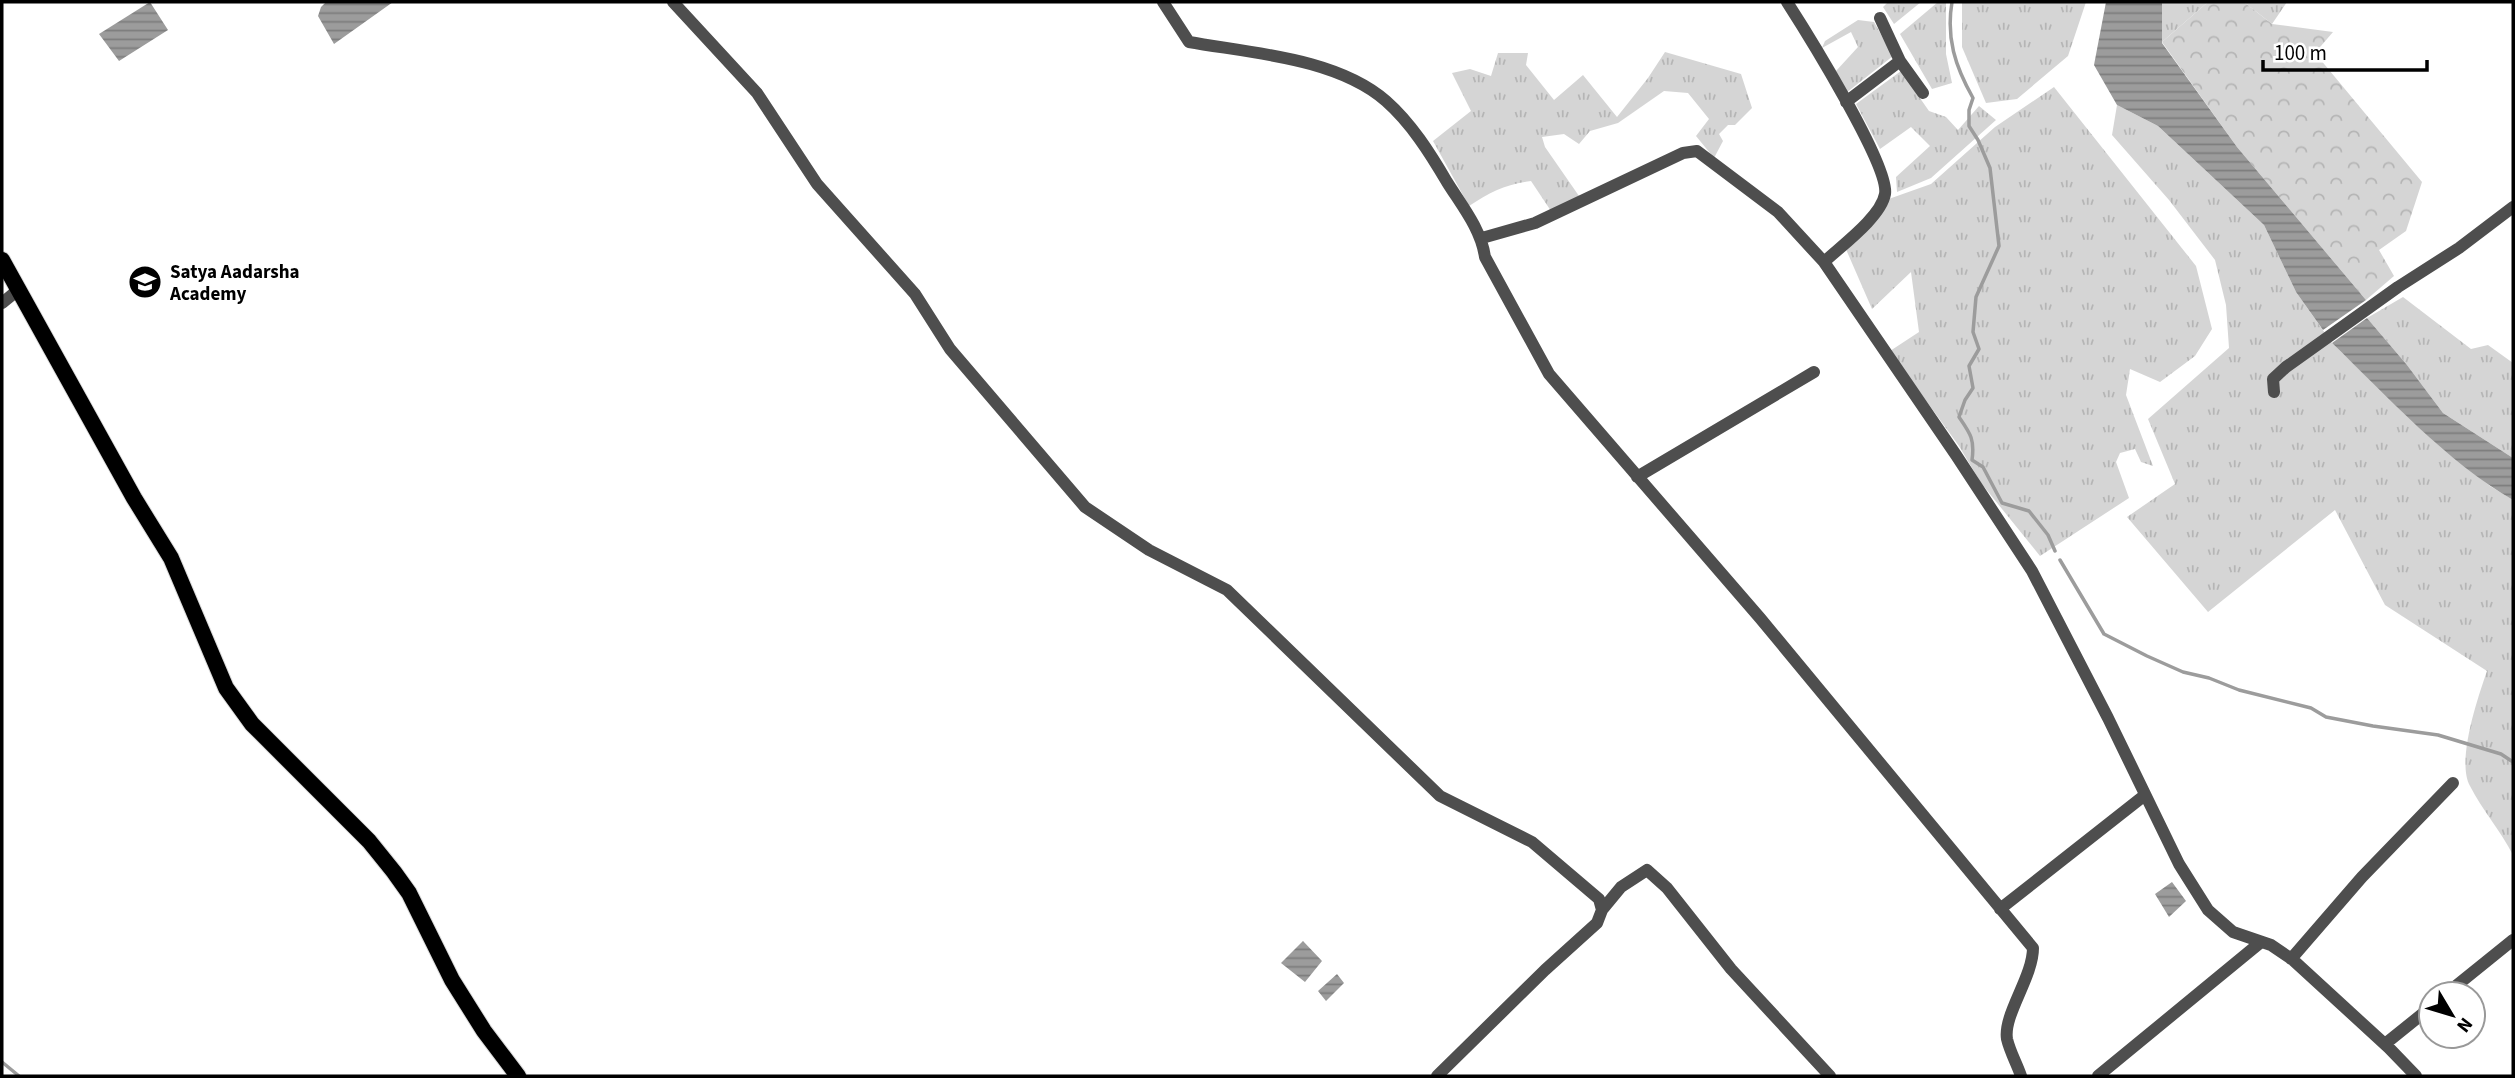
<svg xmlns="http://www.w3.org/2000/svg" width="2515" height="1078" viewBox="0 0 2515 1078" font-family="'Source Sans 3',sans-serif">
  <defs>
    <pattern id="grass-tufts" width="24" height="20" patternUnits="userSpaceOnUse" patternTransform="scale(1.75)"><rect width="24" height="20" fill="#d5d5d5"/><path d="M3 7l-1-3M5 7V3M7 7l1-3M15 17l-1-3M17 17v-4M19 17l1-3" fill="none" stroke="#b5b5b5"/></pattern>
    <pattern id="forest-crowns" width="20" height="18" patternUnits="userSpaceOnUse" patternTransform="scale(1.75)"><rect width="20" height="18" fill="#d5d5d5"/><path d="M2 6a3 3 0 1 1 6 0M12 15a3 3 0 1 1 6 0" fill="none" stroke="#b5b5b5"/></pattern>
    <pattern id="water-rules" width="6" height="5" patternUnits="userSpaceOnUse" patternTransform="scale(1.75)"><rect width="6" height="5" fill="#9c9c9c"/><path d="M0 2.5h6" fill="none" stroke="#7d7d7d"/></pattern>
  </defs>
  <rect width="100%" height="100%" fill="#fff"/>
  <!-- grass -->
  <path fill="url(#grass-tufts)" d="M 1888,2 L 1921,2 L 1894,24 L 1883,7 Z
    M 1938,2 L 1946,2 L 1946,54 L 1952,83 L 1932,89 L 1900,34 Z
    M 1962,2 L 2086,2 L 2068,56 L 2017,99 L 1986,103 L 1962,47 Z
    M 2162,2 L 2208,2 L 2162,42 Z
    M 2244,2 L 2287,2 L 2272,24 Z
    M 1858,20 L 1874,22 L 1893,56 L 1846,93 L 1836,71 L 1858,47 L 1851,32 L 1822,48 L 1825,41 Z
    M 1665,52 L 1741,74 L 1752,108 L 1735,125 L 1728,125 L 1719,134 L 1723,141 L 1714,158 L 1696,136 L 1709,119 L 1688,93 L 1664,91 L 1618,123 L 1590,131 L 1579,144 L 1564,134 L 1542,137 L 1545,147 L 1579,196 L 1551,211 L 1531,181 C 1506,184 1490,192 1469,206 L 1433,141 L 1471,111 L 1452,73 L 1470,69 L 1491,76 L 1498,53 L 1528,53 L 1526,65 L 1554,100 L 1583,75 L 1617,117 L 1648,78 Z
    M 1901,71 L 1929,111 L 1946,117 L 1958,130 L 1979,106 L 1996,120 L 1931,178 L 1897,192 L 1896,177 L 1930,146 L 1911,127 L 1880,149 L 1856,104 Z
    M 2054,87 L 2196,266 L 2212,329 L 2195,356 L 2160,382 L 2130,369 L 2126,395 L 2153,466 L 2141,462 L 2135,449 L 2120,453 L 2116,462 L 2129,498 L 2040,556 L 1981,483 L 1959,446 L 1890,351 L 1919,332 L 1911,272 L 1872,309 L 1845,247 L 1883,201 L 1931,184 L 1995,127 Z
    M 2117,105 L 2158,126 L 2264,225 L 2296,292 L 2332,343 L 2415,423 L 2490,486 L 2513,500 L 2513,855 C 2501,831 2482,810 2470,786 C 2456,761 2478,697 2487,671 L 2385,605 L 2335,510 L 2208,612 L 2127,517 L 2175,484 L 2148,419 L 2229,348 L 2226,305 L 2215,260 L 2169,200 L 2112,135 Z
    M 2403,297 L 2471,349 L 2488,345 L 2513,363 L 2513,458 L 2443,413 L 2407,365 L 2367,318 Z"/>
  <!-- forest -->
  <path fill="url(#forest-crowns)" d="M 2208,2 L 2244,2 L 2272,24 L 2333,32 L 2315,53 L 2422,182 L 2406,231 L 2379,250 L 2394,276 L 2366,300 L 2237,147 L 2162,42 Z"/>
  <!-- water -->
  <path fill="url(#water-rules)" d="M 150,2 L 168,30 L 119,61 L 99,34 Z
    M 326,2 L 393,2 L 334,44 L 318,16 L 321,7 Z
    M 2106,2 L 2162,2 L 2162,43 L 2237,147 L 2366,300 L 2323,330 L 2296,292 L 2264,225 L 2158,126 L 2117,105 L 2094,65 Z
    M 2367,318 L 2407,365 L 2443,413 L 2513,458 L 2513,500 C 2447,462 2387,396 2332,343 Z
    M 2172,882 L 2186,901 L 2169,917 L 2155,894 Z
    M 1303,941 L 1322,961 L 1305,982 L 1281,963 Z
    M 1337,974 L 1344,983 L 1326,1001 L 1318,991 Z"/>
  <g fill="none" stroke-linecap="round" stroke-linejoin="round">
    <!-- stream -->
    <path stroke="#9c9c9c" stroke-width="3.5" d="M 1952,2 C 1946,38 1955,66 1973,98 L 1969,110 L 1969,126 L 1978,140 L 1990,168 L 1999,246 L 1976,297 L 1973,332 L 1979,349 L 1969,366 L 1973,388 L 1965,400 L 1959,417 C 1970,433 1975,439 1972,460 L 1983,467 L 2002,503 L 2029,511 L 2048,535 L 2055,551
      M 2060,560 L 2104,634 L 2147,656 L 2183,672 L 2209,678 L 2239,690 L 2311,708 L 2326,717 L 2373,726 L 2438,735 L 2501,754 L 2513,762
      M 2,1062 L 19,1076"/>
    <defs>
      <path id="major" d="M 2,260 L 134,498 L 171,558 L 226,688 L 252,724 L 369,841 L 394,872 L 409,893 L 452,980 L 484,1031 L 518,1076"/>
    </defs>
    <!-- major casing -->
    <use href="#major" stroke="#dbdbdb" stroke-width="18"/>
    <!-- minor -->
    <path stroke="#4e4e4e" stroke-width="12" d="M 673,2 L 757,93 L 817,184 L 915,294 L 950,349 L 1085,507 L 1149,550 L 1227,590 L 1440,796 L 1532,842 L 1599,899 L 1602,910 L 1597,923 L 1545,970 L 1437,1076
      M 1163,2 L 1189,42 C 1251,53 1337,58 1386,101 C 1411,123 1430,153 1447,182 C 1462,206 1481,229 1485,257 L 1549,374 L 1760,618 L 2033,948 C 2033,977 2003,1015 2007,1039 C 2010,1052 2017,1064 2021,1076
      M 1787,2 C 1805,30 1890,166 1885,194 C 1881,217 1841,246 1824,262
      M 1900,61 L 1923,93
      M 1846,102 L 1900,61 L 1880,18
      M 1482,238 L 1535,223 L 1683,153 L 1697,151 L 1778,212 L 1824,262 L 1956,455 L 2032,571 L 2108,718 L 2179,864 L 2208,910 L 2233,932 L 2271,945 L 2293,960 L 2389,1048 L 2416,1076
      M 2,303 L 18,290
      M 2274,392 L 2273,379 L 2286,367 L 2398,287 L 2459,248 L 2513,207
      M 1637,477 L 1814,372
      M 2000,909 L 2145,795
      M 1602,910 L 1621,887 L 1647,870 L 1667,888 L 1731,969 L 1830,1076
      M 2291,959 L 2362,877 L 2453,783
      M 2446,994 L 2513,940
      M 2385,1044 L 2431,1007
      M 2098,1076 L 2261,942"/>
    <!-- major -->
    <use href="#major" stroke="#000" stroke-width="16"/>
  </g>
  <!-- icons -->
  <defs>
    <symbol id="school-disc" viewBox="-11 -11 22 22"><circle r="9.5" fill="#000" stroke="#fff"/><path d="M0-5L7-2L0 1L-7-2ZM-4 1L0 2.5L4 1V4Q0 6-4 4Z" fill="#fff"/></symbol>
  </defs>
  <g fill-rule="evenodd">
    <use href="#school-disc" x="126" y="263" width="38" height="38"/>
  </g>
  <g text-anchor="middle" stroke-width="5" stroke-linejoin="round" paint-order="stroke">
    <!-- poi labels -->
    <g font-size="19" font-weight="bold" fill="#000" stroke="#fff" text-anchor="start">
      <text x="170" y="278">Satya Aadarsha<tspan x="170" dy="22">Academy</tspan></text>
    </g>
  </g>
  <!-- border -->
  <rect width="2515" height="1078" fill="none" stroke="#000000" stroke-width="7"/>
  <!-- north arrow -->
  <g transform="translate(2452 1015) rotate(128)"><circle r="33" fill="#ffffff" stroke="#999999" stroke-width="2"/>
  <path d="M0-5L12 26L0 18L-12 26Z" fill="#000000"/>
  <text y="-10" font-size="19" font-weight="bold" text-anchor="middle" fill="#000000">N</text>
  </g>
  <!-- scale -->
  <path d="M2263 60v10h164v-10" fill="none" stroke="#000000" stroke-width="3.5"/>
  <text x="2274" y="60" font-size="21" fill="#000000" stroke="#ffffff" stroke-width="5" paint-order="stroke">100 m</text>
</svg>
